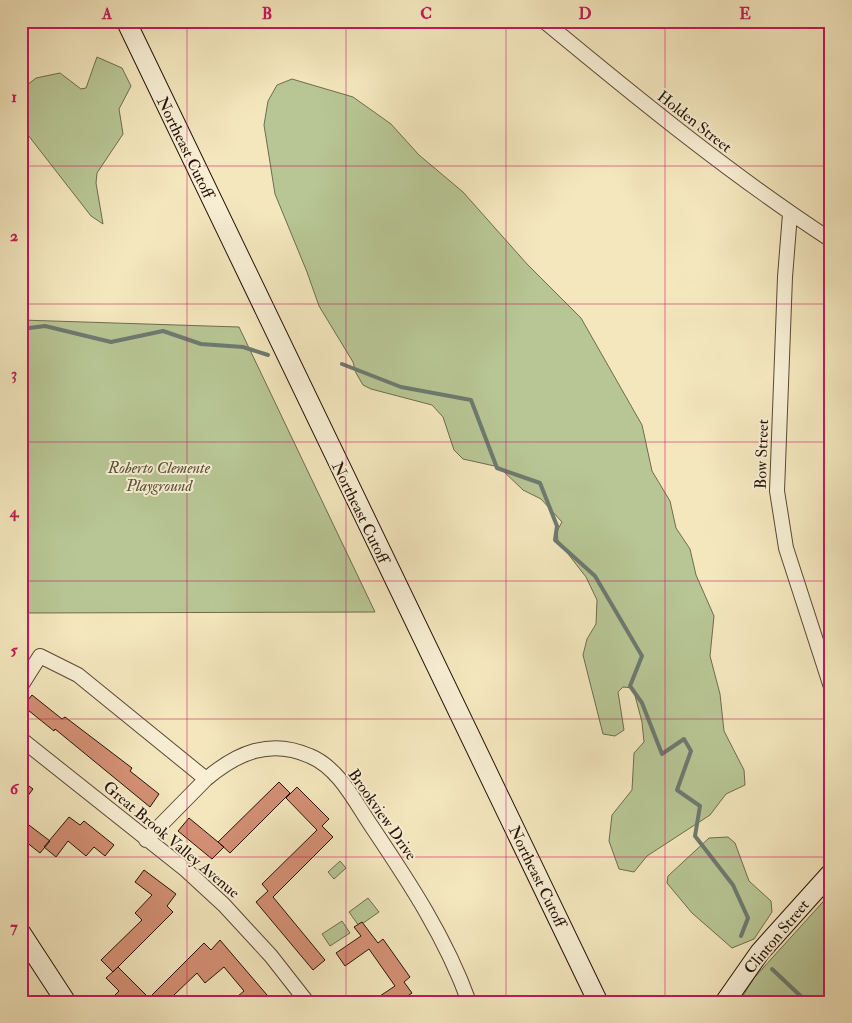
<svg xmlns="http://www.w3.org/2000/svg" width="852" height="1023" viewBox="0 0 852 1023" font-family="'IM FELL Double Pica',serif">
  <rect width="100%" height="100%" fill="#f4e7be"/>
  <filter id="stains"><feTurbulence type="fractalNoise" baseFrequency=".004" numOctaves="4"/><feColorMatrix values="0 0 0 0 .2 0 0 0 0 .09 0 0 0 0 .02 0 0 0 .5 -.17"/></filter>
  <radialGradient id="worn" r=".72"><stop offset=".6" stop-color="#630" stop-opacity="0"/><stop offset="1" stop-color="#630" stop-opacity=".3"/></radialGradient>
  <!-- green -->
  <path fill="#b8c695" stroke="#6e6c4e" d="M 97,57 L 122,68 L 131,86 L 119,109 L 123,134 L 97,173 L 96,183 L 103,224 L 91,216 L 21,126 L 21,90 L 36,78 L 60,73 L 81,89 L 86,88 Z
    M 292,79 L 353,97 L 391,124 L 419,155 L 463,192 L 527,264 L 581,318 L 642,425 L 652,471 L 670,501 L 676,528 L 690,549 L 696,575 L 714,616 L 710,656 L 720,694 L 724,731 L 744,770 L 745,785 L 726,794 L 710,815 L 647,856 L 634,872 L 619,869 L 609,841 L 612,815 L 632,790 L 634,753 L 644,742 L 642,722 L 633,688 L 623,687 L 618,692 L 624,730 L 615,736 L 603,734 L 583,655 L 587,639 L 596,624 L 597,600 L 586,577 L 558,541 L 557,531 L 562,522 L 541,499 L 523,490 L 499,467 L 463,459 L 454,450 L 443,417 L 432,405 L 371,389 L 363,385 L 356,373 L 353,362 L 319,306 L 307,272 L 275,194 L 264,125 L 268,101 L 277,85 Z
    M 21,320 L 239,327 L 375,612 L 21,613 Z
    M 728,837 L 735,843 L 749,881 L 771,901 L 772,912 L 754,939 L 732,948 L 692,913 L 667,883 L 668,876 L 709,838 Z
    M 340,861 L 346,868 L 334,879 L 328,872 Z
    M 831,893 L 831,1002 L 739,1002 L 754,978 Z
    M 368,898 L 379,912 L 359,926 L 349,912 Z
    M 342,921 L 350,933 L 330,946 L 322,934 Z"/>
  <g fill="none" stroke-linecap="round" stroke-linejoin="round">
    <!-- stream -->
    <path stroke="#6d7a70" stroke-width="4" d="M 21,329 L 45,326 L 111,342 L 163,331 L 201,344 L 243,347 L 268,355
      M 342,364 L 401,387 L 471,400 L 497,468 L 540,483 L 557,526 L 555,540 L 595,576 L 642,656 L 630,686 L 642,703 L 662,754 L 684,739 L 691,751 L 677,790 L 700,806 L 695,836 L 733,885 L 748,918 L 741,936
      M 772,969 L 807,1002"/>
  </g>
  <!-- building -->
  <path fill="#d49075" stroke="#251306" d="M 32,695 L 62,719 L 65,717 L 132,768 L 130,771 L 159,794 L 150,807 L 55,729 L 54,731 L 23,706 Z
    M 21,780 L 33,789 L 21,805 Z
    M 279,782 L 290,793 L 230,853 L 218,842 Z
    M 297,787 L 329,819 L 322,826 L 333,837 L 273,897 L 325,960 L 313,970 L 256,902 L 268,891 L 262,884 L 317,830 L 286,798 Z
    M 69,817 L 80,825 L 84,821 L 114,845 L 105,856 L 94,847 L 86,856 L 68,841 L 56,857 L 44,847 Z
    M 189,818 L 224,847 L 212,859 L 178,831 Z
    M 21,819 L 50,841 L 40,853 L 21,838 Z
    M 144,870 L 176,894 L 167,906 L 173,912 L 113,972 L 101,960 L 142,920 L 135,913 L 152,895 L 135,882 Z
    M 362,922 L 378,943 L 383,939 L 410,977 L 404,982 L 412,993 L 399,1002 L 371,1002 L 395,986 L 369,949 L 345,966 L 336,953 L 361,936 L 354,927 Z
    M 220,940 L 273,1002 L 231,1002 L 244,991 L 224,967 L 205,983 L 197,973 L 174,995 L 181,1002 L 108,1002 L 119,991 L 106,978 L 118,967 L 149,998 L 204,943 L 211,950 Z"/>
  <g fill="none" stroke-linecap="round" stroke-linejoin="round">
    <defs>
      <path id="street" d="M 544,21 C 637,98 730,174 831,240
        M 790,214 L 785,277 L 777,491 L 786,548 L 831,687
        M 21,686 L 40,656 L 78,675 L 206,779 C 237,753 270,738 310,756 C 339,768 355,802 372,827 C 409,882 446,938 469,1002
        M 21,739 L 186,870 L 224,905 L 271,956 L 307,1002
        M 146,840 L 206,779"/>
      <path id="secondary" d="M 126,21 L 598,1002
        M 21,933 L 66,1002
        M 725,1002 L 760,952 L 831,873"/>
    </defs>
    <!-- street casing -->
    <use href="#street" stroke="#594834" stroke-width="16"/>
    <!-- secondary casing -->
    <use href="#secondary" stroke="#251306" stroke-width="21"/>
    <!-- street -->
    <use href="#street" stroke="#f8efd5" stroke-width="14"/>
    <!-- secondary -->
    <use href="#secondary" stroke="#f8efd5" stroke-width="19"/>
  </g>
  <!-- grid -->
  <path fill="none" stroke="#c2185b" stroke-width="1" stroke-opacity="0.55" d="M 187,21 L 187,1002M 346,21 L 346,1002M 506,21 L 506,1002M 665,21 L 665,1002M 21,166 L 831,166M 21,304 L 831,304M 21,442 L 831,442M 21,581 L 831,581M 21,719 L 831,719M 21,857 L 831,857"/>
  <g text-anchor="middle" stroke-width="4" stroke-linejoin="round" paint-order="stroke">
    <!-- street labels -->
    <g font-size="16" fill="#251306" stroke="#f8efd5">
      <text transform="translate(695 121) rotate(38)" y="6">Holden Street</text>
      <text transform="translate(186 147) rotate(64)" y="6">Northeast Cutoff</text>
      <text transform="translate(761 454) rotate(-88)" y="6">Bow Street</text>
      <text transform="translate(361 512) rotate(64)" y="6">Northeast Cutoff</text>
      <text transform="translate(383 814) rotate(55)" y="6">Brookview Drive</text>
      <text transform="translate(172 839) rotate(40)" y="6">Great Brook Valley Avenue</text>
      <text transform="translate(538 876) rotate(64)" y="6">Northeast Cutoff</text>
      <text transform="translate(776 936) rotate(-50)" y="6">Clinton Street</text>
    </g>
    <!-- park labels -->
    <g font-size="16" font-style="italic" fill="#585238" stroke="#f8efd5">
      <text x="159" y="473">Roberto Clemente<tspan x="159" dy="18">Playground</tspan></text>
    </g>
  </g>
  <!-- margin -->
  <rect width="852" height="1023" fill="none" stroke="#f4e7be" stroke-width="55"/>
  <rect x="28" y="28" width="796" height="968" fill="none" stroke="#c2185b" stroke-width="2"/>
  <g font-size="16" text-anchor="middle" font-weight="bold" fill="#c2185b">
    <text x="107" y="19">A</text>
    <text x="267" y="19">B</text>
    <text x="426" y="19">C</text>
    <text x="585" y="19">D</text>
    <text x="745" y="19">E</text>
    <text x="14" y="102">1</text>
    <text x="14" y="241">2</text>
    <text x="14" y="379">3</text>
    <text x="14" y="517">4</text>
    <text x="14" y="655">5</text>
    <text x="14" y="794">6</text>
    <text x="14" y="932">7</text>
  </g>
  <rect width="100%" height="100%" filter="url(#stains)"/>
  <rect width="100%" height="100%" fill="url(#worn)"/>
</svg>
